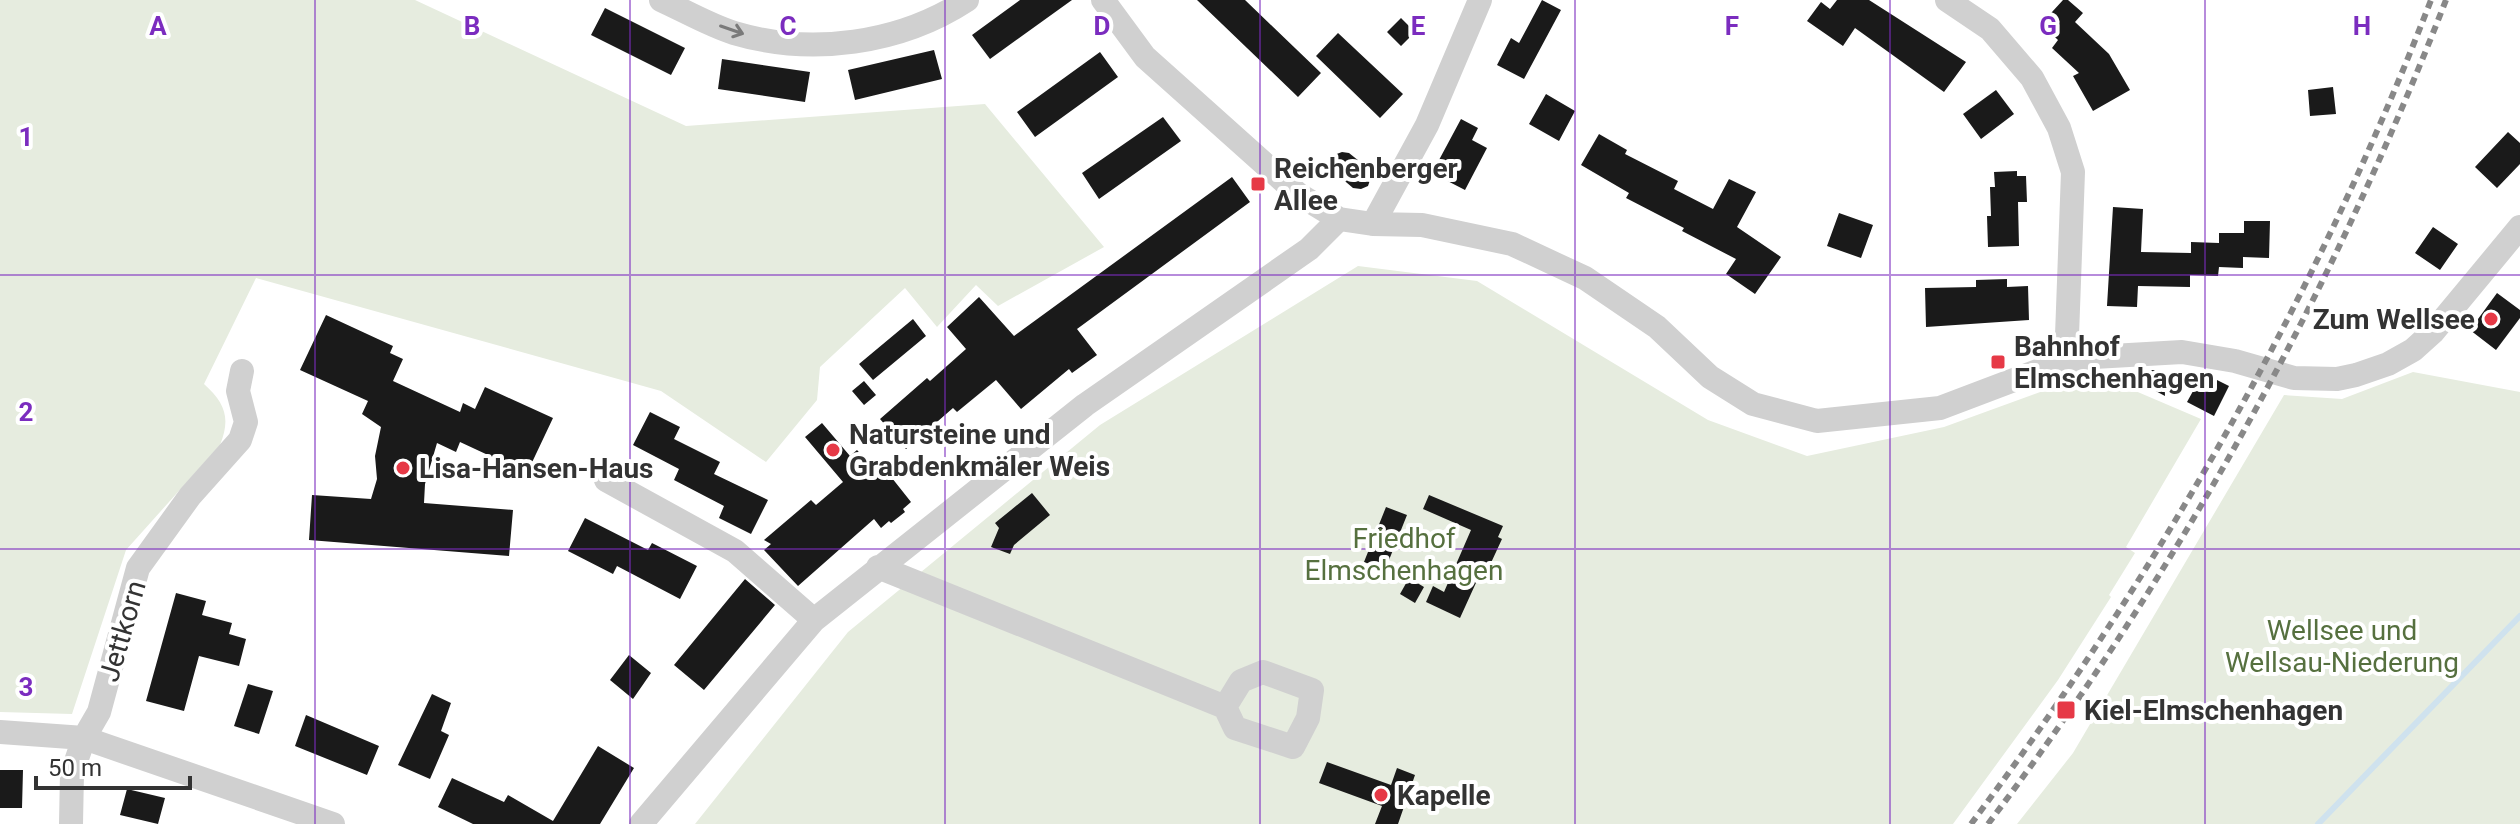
<svg xmlns="http://www.w3.org/2000/svg" width="2520" height="824" viewBox="0 0 2520 824" font-family="Roboto,sans-serif">
  <rect width="100%" height="100%" fill="#fff"/>
  <!-- green -->
  <path fill="#e6ecdf" d="M 0,0 L 415,0 L 686,126 L 985,104 L 1104,247 L 998,306 L 976,285 L 937,327 L 905,288 L 820,367 L 817,400 L 766,462 L 661,391 L 256,278 L 204,384 C 225,403 231,418 220,445 L 126,550 L 72,714 L 0,712 Z
    M 1358,266 L 1477,281 L 1708,420 L 1807,456 L 1944,427 L 2073,380 L 2119,384 L 2201,419 L 2126,547 L 2135,553 L 2109,595 L 2111,597 L 2058,680 L 1953,824 L 695,824 L 848,632 L 1100,425 Z
    M 2413,372 L 2520,392 L 2520,824 L 2017,824 L 2073,753 L 2284,395 L 2342,399 Z"/>
  <g fill="none" stroke-linecap="round" stroke-linejoin="round">
    <!-- stream -->
    <path stroke="#cfe2ee" stroke-width="6" d="M 2318,824 L 2520,616"/>
  </g>
  <!-- building -->
  <path fill="#1a1a1a" d="M 1020,0 L 1072,0 L 990,59 L 972,35 Z
    M 1197,0 L 1245,0 L 1321,73 L 1298,97 Z
    M 1542,0 L 1561,10 L 1524,79 L 1497,65 L 1511,38 L 1519,43 Z
    M 1837,0 L 1869,0 L 1966,62 L 1944,92 L 1855,28 L 1843,46 L 1807,21 L 1821,2 L 1830,9 Z
    M 2063,0 L 2068,0 L 2083,13 L 2075,22 L 2109,54 L 2130,90 L 2093,111 L 2073,76 L 2079,73 L 2052,48 L 2058,40 L 2041,24 Z
    M 605,8 L 685,48 L 671,75 L 591,35 Z
    M 1401,18 L 1415,32 L 1401,46 L 1387,32 Z
    M 1338,33 L 1403,94 L 1380,118 L 1316,56 Z
    M 934,50 L 942,79 L 855,100 L 848,70 Z
    M 1100,52 L 1118,77 L 1035,137 L 1017,112 Z
    M 722,59 L 810,72 L 805,102 L 718,89 Z
    M 2333,87 L 2336,114 L 2310,116 L 2308,90 Z
    M 1996,90 L 2014,114 L 1981,139 L 1963,114 Z
    M 1546,94 L 1575,111 L 1559,141 L 1529,124 Z
    M 1163,117 L 1181,141 L 1099,199 L 1082,173 Z
    M 1461,119 L 1478,128 L 1472,140 L 1487,148 L 1465,190 L 1432,173 Z
    M 2508,132 L 2520,143 L 2520,164 L 2497,188 L 2475,167 Z
    M 1599,134 L 1627,150 L 1625,154 L 1678,181 L 1674,189 L 1713,209 L 1729,179 L 1756,192 L 1737,227 L 1781,257 L 1755,294 L 1726,274 L 1736,259 L 1682,231 L 1684,228 L 1626,198 L 1629,193 L 1581,165 Z
    M 1342,152 L 1349,153 L 1369,169 L 1371,177 L 1368,186 L 1361,189 L 1353,188 L 1333,171 L 1331,164 L 1334,155 Z
    M 2017,171 L 2017,176 L 2026,176 L 2027,202 L 2018,202 L 2019,246 L 1988,247 L 1987,216 L 1991,216 L 1990,187 L 1995,187 L 1994,172 Z
    M 1232,177 L 1250,202 L 1077,329 L 1097,355 L 1072,373 L 1069,369 L 1021,409 L 996,380 L 957,412 L 953,408 L 906,449 L 880,419 L 927,378 L 930,381 L 966,349 L 947,327 L 979,297 L 1014,336 Z
    M 2113,207 L 2143,209 L 2141,252 L 2191,253 L 2191,242 L 2219,243 L 2219,233 L 2244,233 L 2244,221 L 2270,221 L 2269,258 L 2243,257 L 2243,268 L 2219,267 L 2218,276 L 2190,275 L 2190,287 L 2138,286 L 2137,307 L 2107,306 Z
    M 1839,213 L 1873,225 L 1861,258 L 1827,246 Z
    M 2433,227 L 2458,244 L 2440,270 L 2415,253 Z
    M 2007,279 L 2007,287 L 2028,286 L 2029,320 L 1926,327 L 1925,288 L 1976,287 L 1976,280 Z
    M 2497,293 L 2520,310 L 2520,318 L 2496,350 L 2470,330 Z
    M 326,315 L 393,346 L 390,353 L 403,359 L 393,381 L 460,412 L 463,403 L 475,409 L 485,387 L 553,418 L 527,473 L 460,442 L 456,452 L 437,443 L 425,484 L 424,503 L 513,510 L 509,556 L 309,540 L 312,495 L 371,499 L 377,479 L 375,456 L 381,427 L 362,414 L 368,401 L 300,370 Z
    M 913,319 L 926,336 L 873,380 L 859,364 Z
    M 2135,370 L 2164,370 L 2165,396 L 2150,388 L 2135,389 Z
    M 2203,373 L 2229,386 L 2214,416 L 2187,402 Z
    M 864,381 L 876,395 L 864,405 L 852,391 Z
    M 650,412 L 680,427 L 674,439 L 720,462 L 714,474 L 768,500 L 751,534 L 719,518 L 724,506 L 674,480 L 679,469 L 633,445 Z
    M 822,423 L 850,456 L 857,450 L 882,478 L 888,473 L 911,502 L 903,509 L 905,512 L 891,523 L 889,521 L 881,528 L 874,519 L 798,586 L 764,550 L 771,544 L 764,540 L 811,500 L 816,505 L 843,482 L 805,437 Z
    M 1032,493 L 1050,515 L 1014,545 L 1010,554 L 991,547 L 999,528 L 995,523 Z
    M 1429,495 L 1503,526 L 1498,537 L 1502,539 L 1490,565 L 1485,563 L 1460,618 L 1426,602 L 1433,586 L 1444,592 L 1471,530 L 1423,509 Z
    M 1386,507 L 1407,515 L 1385,570 L 1364,562 Z
    M 585,518 L 648,550 L 652,543 L 697,566 L 680,599 L 617,566 L 613,574 L 568,551 Z
    M 1409,578 L 1424,587 L 1415,603 L 1400,594 Z
    M 745,579 L 775,605 L 704,690 L 674,665 Z
    M 176,593 L 206,601 L 202,615 L 232,623 L 229,634 L 246,639 L 239,666 L 199,656 L 184,711 L 146,701 Z
    M 629,655 L 651,673 L 633,699 L 610,680 Z
    M 248,684 L 273,691 L 259,734 L 234,726 Z
    M 432,694 L 451,703 L 441,731 L 449,735 L 430,779 L 398,765 Z
    M 306,715 L 379,746 L 367,775 L 295,746 Z
    M 598,746 L 634,768 L 600,824 L 473,824 L 438,807 L 452,778 L 504,802 L 508,795 L 553,821 Z
    M 1327,762 L 1391,785 L 1397,768 L 1415,775 L 1398,824 L 1375,824 L 1382,806 L 1319,783 Z
    M 0,770 L 23,770 L 22,808 L 0,808 Z
    M 127,789 L 165,798 L 158,824 L 120,815 Z"/>
  <g fill="none" stroke-linecap="round" stroke-linejoin="round">
    <!-- minor -->
    <path stroke="#d0d0d0" stroke-width="24" d="M 661,0 C 685,11 709,25 734,33 C 811,56 900,44 967,0
      M 1103,0 L 1145,57 L 1298,194 L 1339,219 L 1373,224 L 1422,225 L 1512,244 L 1585,278 L 1657,327 L 1710,377 L 1753,404 L 1817,421 L 1940,408 L 2043,369 L 2094,357 L 2182,352 L 2235,361 L 2294,378 L 2337,379 L 2356,375 L 2388,364 L 2413,350 L 2433,332 L 2520,227
      M 1947,0 L 1990,29 L 2032,78 L 2059,128 L 2073,172 L 2066,363
      M 1373,224 L 1427,125 L 1480,0
      M 606,480 L 735,551 L 814,620
      M 878,567 L 1225,707 L 1235,728 L 1293,747 L 1308,718 L 1312,690 L 1263,672 L 1241,681 L 1225,707
      M 0,732 L 84,738 L 333,824
      M 71,824 L 72,773 L 84,738 L 99,712 L 138,568 L 190,496 L 240,440 L 246,422 L 238,391 L 242,371
      M 641,824 L 814,620 L 1085,405 L 1309,249 L 1339,219"/>
    <!-- rail -->
    <path stroke="#888" stroke-width="6" stroke-dasharray="8 6" stroke-linecap="butt" d="M 1971,824 C 2160,571 2317,295 2431,0
      M 1988,824 C 2178,573 2332,293 2446,0"/>
  </g>
  <!-- one-way arrows -->
  <defs><path id="oneway-shaft" d="M-6 0H5M1.5-3L5.5 0L1.5 3" fill="none" stroke-width="1.6" stroke-linecap="round" stroke-linejoin="round" transform="scale(2)"/></defs>
  <use stroke="#7a7a7a" href="#oneway-shaft" transform="translate(732 30) rotate(19)"/>
  <!-- grid -->
  <path fill="none" stroke="#7b2cbf" stroke-width="2" stroke-opacity="0.55" d="M 315,0 L 315,824M 630,0 L 630,824M 945,0 L 945,824M 1260,0 L 1260,824M 1575,0 L 1575,824M 1890,0 L 1890,824M 2205,0 L 2205,824M 0,275 L 2520,275M 0,549 L 2520,549"/>
  <!-- markers -->
  <g fill="#e63946" stroke="#fff" stroke-width="3">
    <rect x="1250" y="176" width="16" height="16" rx="4"/>
    <circle cx="2491" cy="319" r="8"/>
    <rect x="1990" y="354" width="16" height="16" rx="4"/>
    <circle cx="833" cy="450" r="8"/>
    <circle cx="403" cy="468" r="8"/>
    <rect x="2056" y="700" width="20" height="20" rx="4"/>
    <circle cx="1381" cy="795" r="8"/>
  </g>
  <g text-anchor="middle" stroke-width="8" stroke-linejoin="round" paint-order="stroke">
    <!-- poi labels -->
    <g font-size="28" font-weight="bold" fill="#333" stroke="#fff" text-anchor="start">
      <text x="1274" y="178">Reichenberger<tspan x="1274" dy="32">Allee</tspan></text>
      <text x="2475" y="329" text-anchor="end">Zum Wellsee</text>
      <text x="2014" y="356">Bahnhof<tspan x="2014" dy="32">Elmschenhagen</tspan></text>
      <text x="849" y="444">Natursteine und<tspan x="849" dy="32">Grabdenkmäler Weis</tspan></text>
      <text x="419" y="478">Lisa-Hansen-Haus</text>
      <text x="2084" y="720">Kiel-Elmschenhagen</text>
      <text x="1397" y="805">Kapelle</text>
    </g>
    <!-- park labels -->
    <g font-size="28" fill="#56703f" stroke="#fff">
      <text x="1404" y="548">Friedhof<tspan x="1404" dy="32">Elmschenhagen</tspan></text>
      <text x="2342" y="640">Wellsee und<tspan x="2342" dy="32">Wellsau-Niederung</tspan></text>
    </g>
    <!-- street labels -->
    <g font-size="28" fill="#333" stroke="#fff">
      <text transform="translate(122 631) rotate(-74)" y="10">Jettkorn</text>
    </g>
  </g>
  <g font-size="26" text-anchor="middle" font-weight="bold" fill="#7b2cbf" stroke="#fff" stroke-width="8" stroke-linejoin="round" paint-order="stroke">
    <text x="158" y="35">A</text>
    <text x="472" y="35">B</text>
    <text x="788" y="35">C</text>
    <text x="1102" y="35">D</text>
    <text x="1418" y="35">E</text>
    <text x="1732" y="35">F</text>
    <text x="2048" y="35">G</text>
    <text x="2362" y="35">H</text>
    <text x="26" y="146">1</text>
    <text x="26" y="421">2</text>
    <text x="26" y="696">3</text>
  </g>
  <!-- scale -->
  <path d="M36 776v12h154v-12" fill="none" stroke="#333333" stroke-width="4"/>
  <text x="48" y="776" font-size="24" fill="#333333" stroke="#ffffff" stroke-width="6" paint-order="stroke">50 m</text>
</svg>
